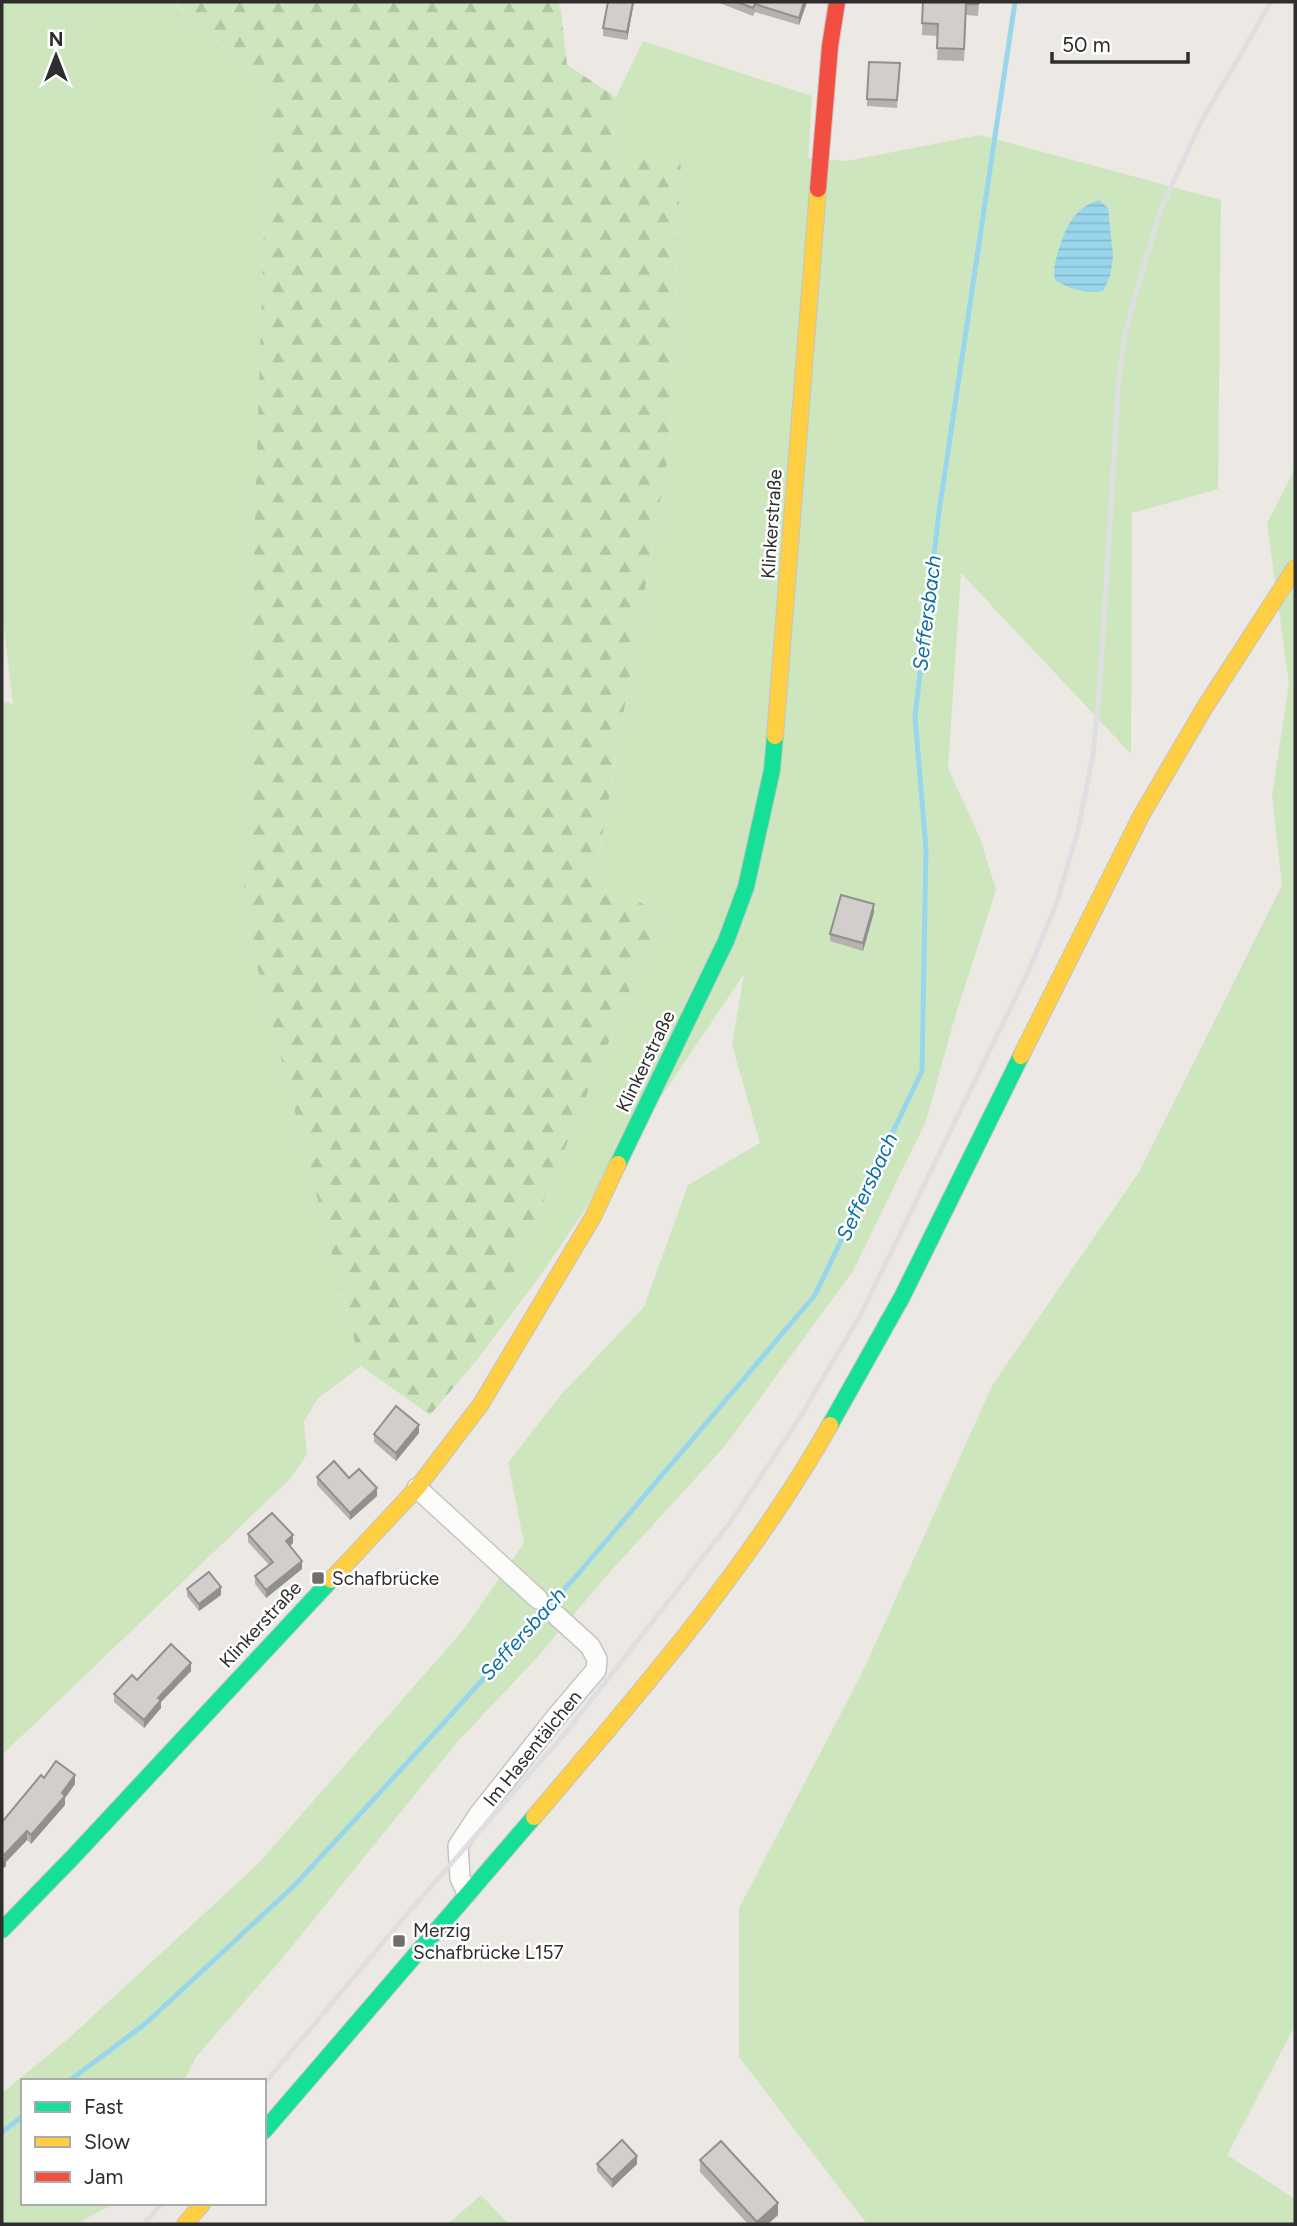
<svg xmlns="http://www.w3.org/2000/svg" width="1297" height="2226" viewBox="0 0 1297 2226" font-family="Figtree,sans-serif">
  <defs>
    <pattern id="forest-firs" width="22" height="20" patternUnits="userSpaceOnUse" patternTransform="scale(1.75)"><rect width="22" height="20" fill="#cee6be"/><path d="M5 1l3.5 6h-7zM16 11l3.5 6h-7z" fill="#b1c6a4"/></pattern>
    <pattern id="water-rules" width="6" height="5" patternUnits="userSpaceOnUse" patternTransform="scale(1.75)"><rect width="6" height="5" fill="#99d6ec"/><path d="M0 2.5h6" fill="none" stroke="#84b8cb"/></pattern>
  </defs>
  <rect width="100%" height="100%" fill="#ece8e4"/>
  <!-- grass -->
  <path fill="#cee6be" d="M 2,2 L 173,2 L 268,89 L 243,912 L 361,1366 L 317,1399 L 304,1422 L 307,1454 L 291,1478 L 2,1755 L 2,701 L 13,704 L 2,614 Z
    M 643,41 L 812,96 L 808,158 L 847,161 L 980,135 L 1221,200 L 1218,489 L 1132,513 L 1131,754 L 961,573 L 948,768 L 980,838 L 996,890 L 955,1017 L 926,1121 L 853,1271 L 725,1446 L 610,1572 L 533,1662 L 459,1740 L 281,1960 L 196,2057 L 184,2081 L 23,2081 L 23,2203 L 115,2203 L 76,2224 L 2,2224 L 2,2093 L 68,2039 L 258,1864 L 464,1629 L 524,1543 L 508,1463 L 559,1397 L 644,1307 L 688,1185 L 760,1143 L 732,1045 L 744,974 L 540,1276 L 480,1356 L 661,914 L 595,879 L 669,450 L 681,159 L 611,163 L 616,97 Z
    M 1295,469 L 1295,2026 L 1227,2155 L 1295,2199 L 1295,2224 L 867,2224 L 739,2057 L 739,1908 L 862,1673 L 993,1384 L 1139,1172 L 1282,885 L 1272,795 L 1289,684 L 1267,523 Z
    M 481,2195 L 509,2224 L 448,2224 Z"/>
  <!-- forest -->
  <path fill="url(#forest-firs)" d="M 174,2 L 558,2 L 561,10 L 567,65 L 616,97 L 611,162 L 681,158 L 669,450 L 595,878 L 661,914 L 480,1356 L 430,1415 L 361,1366 L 243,912 L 268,89 Z"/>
  <!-- water -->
  <path fill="url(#water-rules)" d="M 1099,200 L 1108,208 L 1113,256 L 1110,276 L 1103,291 C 1085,294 1071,289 1055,280 C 1053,269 1055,263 1058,252 C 1065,229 1073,208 1099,200 Z"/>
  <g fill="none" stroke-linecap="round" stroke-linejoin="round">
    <!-- stream -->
    <path stroke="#99d6ec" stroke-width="5" d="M 69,2081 L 145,2024 L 295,1885 L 439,1728 L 578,1574 L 815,1295 L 922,1071 L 926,849 L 915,717 L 939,512 L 1015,2
      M 2,2132 L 23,2116"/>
    <defs>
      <path id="street" d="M 417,1488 L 538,1599
        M 467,1893 L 460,1878 L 458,1846 L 479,1814 L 556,1717 L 596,1670 L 597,1659 L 590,1646 L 557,1616"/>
      <path id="fast" d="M 618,1164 L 726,941 L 746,887 L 772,770 L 775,736
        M 830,1425 L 902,1297 L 1021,1056
        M 2,1930 L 73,1857 L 331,1580
        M 264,2131 L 534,1817"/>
      <path id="slow" d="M 775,736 L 818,189
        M 1021,1056 L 1142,814 L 1205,707 L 1295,568
        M 331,1580 L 417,1488 L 481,1404 L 593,1217 L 618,1164
        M 534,1817 C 638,1695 751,1565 830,1425
        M 185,2224 L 203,2203"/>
      <path id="jam" d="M 818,189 L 830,46 L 837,2"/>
    </defs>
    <!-- street casing -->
    <use href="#street" stroke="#c5c4c5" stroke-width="22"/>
    <!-- fast casing -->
    <use href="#fast" stroke="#c5c4c5" stroke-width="18"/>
    <!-- slow casing -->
    <use href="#slow" stroke="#c5c4c5" stroke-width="18"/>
    <!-- jam casing -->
    <use href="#jam" stroke="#c5c4c5" stroke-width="18"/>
    <!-- street -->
    <use href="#street" stroke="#fcfcfb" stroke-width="19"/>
    <!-- fast -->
    <use href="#fast" stroke="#16e098" stroke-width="16"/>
    <!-- slow -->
    <use href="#slow" stroke="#ffcf43" stroke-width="16"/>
    <!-- jam -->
    <use href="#jam" stroke="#f24e42" stroke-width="16"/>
    <!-- rail -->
    <path stroke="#dfdfe1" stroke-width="5" d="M 264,2084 L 401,1921 L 568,1730 L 731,1521 L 799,1419 L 861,1314 L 1029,970 L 1057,902 L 1078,830 L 1093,755 L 1100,682 L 1119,376 L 1125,335 L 1134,300 L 1161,209 L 1200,124 L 1271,2
      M 144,2224 L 162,2203"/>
  </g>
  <!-- wall -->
  <path fill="#b4b1af" d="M 634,2 L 627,40 L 603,36 L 603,28 Z
    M 717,2 L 807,2 L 799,25 L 755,12 L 753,16 Z
    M 923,2 L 979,2 L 978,16 L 966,15 L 964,61 L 937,60 L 938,36 L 922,35 Z
    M 900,71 L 897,108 L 867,106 L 867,99 Z
    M 874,912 L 863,951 L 830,941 L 830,934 Z
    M 419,1433 L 396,1461 L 374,1442 L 374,1434 Z
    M 317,1477 L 349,1478 L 377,1496 L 350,1520 L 317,1485 Z
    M 248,1534 L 293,1543 L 290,1546 L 302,1569 L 266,1598 L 255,1584 L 255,1576 L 269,1565 L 248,1542 Z
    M 187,1589 L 221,1595 L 199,1611 L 187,1596 Z
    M 191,1671 L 161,1702 L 161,1708 L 144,1728 L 114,1702 L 114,1694 L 137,1680 Z
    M 44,1778 L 75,1784 L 65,1798 L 65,1805 L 31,1844 L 27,1840 L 6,1862 L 6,1866 L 2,1869 Z
    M 700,2160 L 778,2215 L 768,2224 L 748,2224 L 700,2172 Z
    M 597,2164 L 637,2164 L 612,2188 L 597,2171 Z"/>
  <!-- shaded-wall -->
  <path fill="#92908e" d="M 633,2 L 634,2 L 627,40 L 627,32 Z
    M 804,2 L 807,2 L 799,25 L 799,18 Z
    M 874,904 L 874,912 L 863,951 L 863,943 Z
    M 419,1425 L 419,1433 L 396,1461 L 396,1453 Z
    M 377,1488 L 377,1496 L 350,1520 L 350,1513 Z
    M 293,1535 L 293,1543 L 286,1549 L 286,1541 Z
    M 302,1561 L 302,1569 L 266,1598 L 266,1590 Z
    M 221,1587 L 221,1595 L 199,1611 L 199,1604 Z
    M 191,1663 L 191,1671 L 161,1702 L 161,1708 L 144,1728 L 144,1720 L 158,1698 Z
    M 75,1775 L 75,1784 L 65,1798 L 65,1805 L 31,1844 L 31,1835 Z
    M 27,1831 L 27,1840 L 6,1862 L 6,1866 L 2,1869 L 2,1860 L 4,1855 Z
    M 637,2156 L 637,2164 L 612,2188 L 612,2180 Z
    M 778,2203 L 778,2215 L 768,2224 L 757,2224 L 757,2222 Z"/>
  <!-- building -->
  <path fill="#d1cecb" stroke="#92908e" stroke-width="2" d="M 608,2 L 633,2 L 627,32 L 603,28 Z
    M 737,2 L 804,2 L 799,18 L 755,4 L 753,8 Z
    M 923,2 L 979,2 L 978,4 L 966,4 L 964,49 L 937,48 L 938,24 L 922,23 Z
    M 869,62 L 900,63 L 897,100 L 867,99 Z
    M 841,895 L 874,904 L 863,943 L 830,934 Z
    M 396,1406 L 419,1425 L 396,1453 L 374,1434 Z
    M 334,1461 L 349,1478 L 359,1469 L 377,1488 L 350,1513 L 317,1477 Z
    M 272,1513 L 293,1535 L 286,1541 L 302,1561 L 266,1590 L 255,1576 L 273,1562 L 248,1534 Z
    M 209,1572 L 221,1587 L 199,1604 L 187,1589 Z
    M 171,1644 L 191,1663 L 158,1698 L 161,1700 L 144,1720 L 114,1694 L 132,1675 L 137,1680 Z
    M 56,1761 L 75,1775 L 62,1793 L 65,1796 L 31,1835 L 27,1831 L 4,1855 L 6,1857 L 2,1860 L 2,1822 L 41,1775 L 44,1778 Z
    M 622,2140 L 637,2156 L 612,2180 L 597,2164 Z
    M 721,2141 L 778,2203 L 757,2222 L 700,2160 Z"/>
  <!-- markers -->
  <g fill="#706f6e" stroke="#fff" stroke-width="2.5">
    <rect x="311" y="1571" width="14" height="14" rx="3.5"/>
    <rect x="392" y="1934" width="14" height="14" rx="3.5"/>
  </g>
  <g text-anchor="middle" stroke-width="5" stroke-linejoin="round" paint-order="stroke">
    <!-- street labels -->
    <g font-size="19" fill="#2e2e2e" stroke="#fff">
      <text transform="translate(771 524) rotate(-86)" y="7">Klinkerstraße</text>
      <text transform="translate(645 1061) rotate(-64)" y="7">Klinkerstraße</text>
      <text transform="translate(260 1624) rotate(-47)" y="7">Klinkerstraße</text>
      <text transform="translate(532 1748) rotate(-51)" y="7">Im Hasentälchen</text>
    </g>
    <!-- poi labels -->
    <g font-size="19" fill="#2e2e2e" stroke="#fff" text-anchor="start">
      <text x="332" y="1585">Schafbrücke</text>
      <text x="413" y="1937">Merzig<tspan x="413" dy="22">Schafbrücke L157</tspan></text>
    </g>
    <!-- water labels -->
    <g font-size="21" font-style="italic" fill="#0d6fa3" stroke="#fff">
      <text transform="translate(927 613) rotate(-83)" y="7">Seffersbach</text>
      <text transform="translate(867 1187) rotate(-65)" y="7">Seffersbach</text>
      <text transform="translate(523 1634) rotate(-48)" y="7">Seffersbach</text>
    </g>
  </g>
  <!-- border -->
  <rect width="1297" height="2226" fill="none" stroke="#2e2e2e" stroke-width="7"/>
  <!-- legend -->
  <rect x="21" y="2079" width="245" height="126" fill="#ffffff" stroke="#ababab" stroke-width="2"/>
  <rect x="35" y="2102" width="35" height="10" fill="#16e098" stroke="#ababab" stroke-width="2"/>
  <text x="84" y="2114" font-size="21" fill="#2e2e2e">Fast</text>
  <rect x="35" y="2137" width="35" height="10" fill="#ffcf43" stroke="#ababab" stroke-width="2"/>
  <text x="84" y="2149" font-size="21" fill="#2e2e2e">Slow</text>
  <rect x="35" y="2172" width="35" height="10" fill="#f24e42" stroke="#ababab" stroke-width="2"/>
  <text x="84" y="2184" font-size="21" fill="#2e2e2e">Jam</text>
  <!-- north arrow -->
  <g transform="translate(56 56)" stroke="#ffffff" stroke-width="5" paint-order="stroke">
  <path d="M0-5L12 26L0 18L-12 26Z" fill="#2e2e2e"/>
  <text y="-10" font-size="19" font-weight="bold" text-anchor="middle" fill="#2e2e2e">N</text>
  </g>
  <!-- scale -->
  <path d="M1052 52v10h136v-10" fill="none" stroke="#2e2e2e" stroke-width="3.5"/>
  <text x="1062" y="52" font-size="21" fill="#2e2e2e" stroke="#ffffff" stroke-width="5" paint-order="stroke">50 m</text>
</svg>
